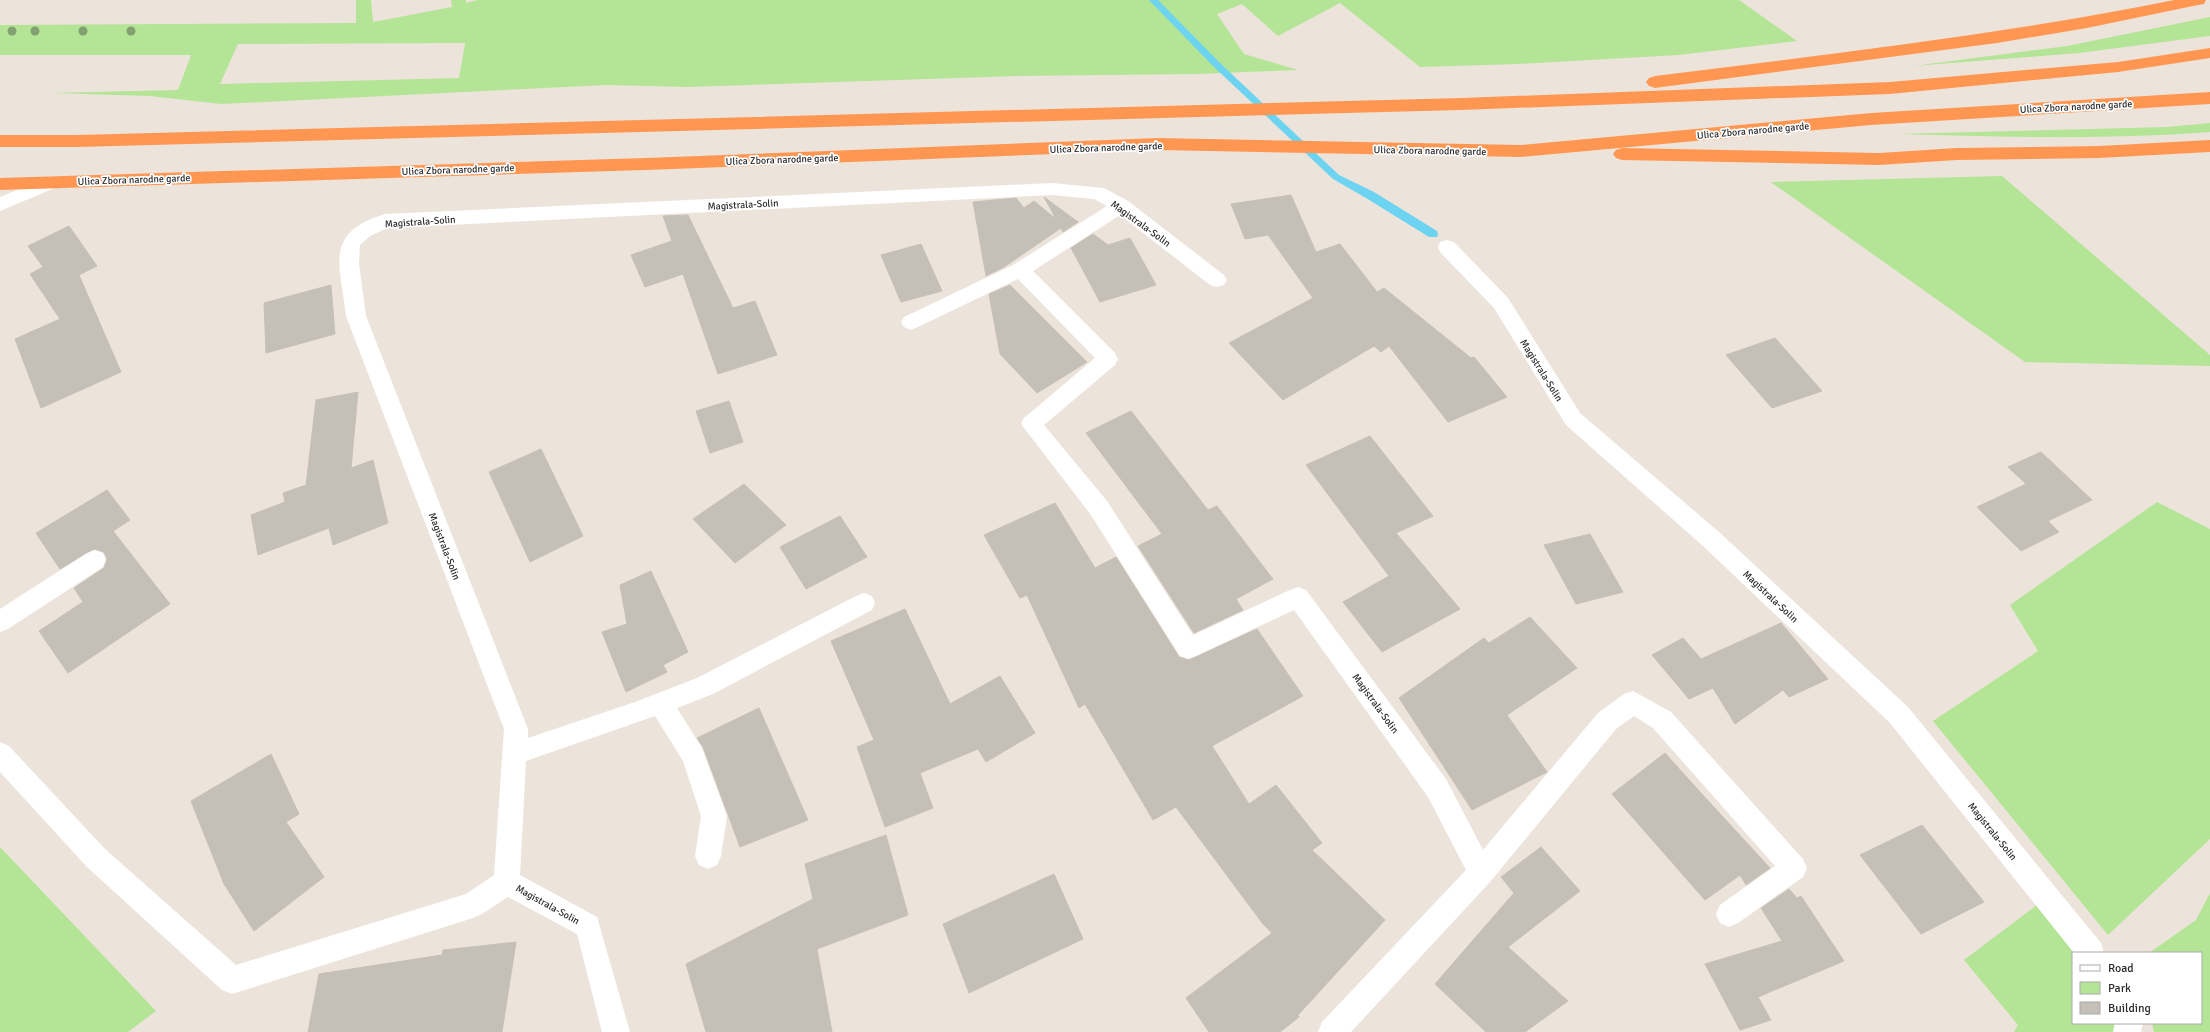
<svg xmlns="http://www.w3.org/2000/svg" width="2210" height="1032" viewBox="0 0 2210 1032" font-family="Signika,sans-serif">
  <rect width="100%" height="100%" fill="#ece4db"/>
  <!-- green -->
  <path fill="#b4e496" fill-rule="evenodd" d="M 356,0 L 371,0 L 373,22 L 452,7 L 451,0 L 466,0 L 466,3 L 478,0 L 1739,0 L 1797,41 L 1678,55 L 1518,64 L 1420,67 L 1340,3 L 1278,36 L 1242,4 L 1217,14 L 1244,54 L 1298,70 L 1198,74 L 1017,76 L 688,87 L 607,85 L 221,104 L 150,96 L 51,93 L 178,90 L 191,55 L 0,55 L 0,25 L 356,23 ZM 238,44 L 465,43 L 465,44 L 459,78 L 220,84 Z
    M 2210,17 L 2210,36 L 2079,53 L 1913,66 L 2067,46 Z
    M 2210,123 L 2210,132 C 2106,140 2002,137 1898,134 L 2167,127 Z
    M 2002,176 L 2210,355 L 2210,366 L 2025,362 L 1771,182 Z
    M 2157,502 L 2210,529 L 2210,839 L 2108,935 L 1933,721 L 2038,651 L 2010,605 Z
    M 0,847 L 156,1011 L 128,1032 L 0,1032 Z
    M 2210,893 L 2210,1032 L 2154,1032 L 2152,1023 L 2201,1023 L 2201,953 L 2149,953 L 2196,920 Z
    M 2041,902 L 2082,953 L 2073,953 L 2073,1023 L 2115,1023 L 2113,1032 L 2014,1032 L 2018,1025 L 1964,960 Z"/>
  <g fill="none" stroke-linecap="round" stroke-linejoin="round">
    <!-- stream -->
    <path fill="#6cd3f1" fill-rule="evenodd" d="M 1149,0 L 1158,0 L 1220,63 L 1339,175 L 1374,192 L 1437,231 L 1438,234 L 1437,237 L 1429,237 L 1366,198 L 1333,179 L 1214,67 Z"/>
  </g>
  <!-- building -->
  <path fill="#c4bfb7" stroke="#c8c0b5" d="M 1291,195 L 1316,252 L 1340,244 L 1377,292 L 1384,288 L 1471,358 L 1474,357 L 1507,397 L 1448,422 L 1389,346 L 1381,352 L 1374,346 L 1283,400 L 1229,343 L 1313,298 L 1268,235 L 1245,239 L 1231,204 Z
    M 1044,197 L 1078,222 L 1063,232 L 1061,228 L 1004,267 L 986,276 L 973,202 L 1016,198 L 1024,208 L 1034,201 L 1056,219 Z
    M 688,215 L 733,308 L 755,301 L 777,355 L 718,374 L 683,274 L 645,287 L 631,255 L 672,241 L 663,216 Z
    M 69,226 L 97,266 L 79,275 L 121,372 L 41,408 L 15,339 L 60,319 L 30,274 L 43,267 L 28,246 Z
    M 1093,234 L 1108,245 L 1130,238 L 1156,285 L 1100,302 L 1071,248 Z
    M 921,244 L 942,291 L 901,302 L 881,255 Z
    M 331,285 L 335,334 L 266,353 L 264,303 Z
    M 1010,285 L 1087,362 L 1037,393 L 1000,354 L 989,294 Z
    M 1775,338 L 1822,391 L 1772,408 L 1726,355 Z
    M 358,392 L 351,468 L 373,460 L 388,523 L 333,545 L 329,528 L 258,555 L 251,515 L 285,502 L 283,493 L 306,485 L 316,400 Z
    M 729,401 L 743,442 L 710,453 L 696,411 Z
    M 1131,411 L 1208,510 L 1217,506 L 1273,579 L 1236,599 L 1243,610 L 1194,633 L 1138,546 L 1162,534 L 1086,433 Z
    M 1370,436 L 1433,516 L 1396,533 L 1460,609 L 1382,652 L 1343,602 L 1389,576 L 1306,465 Z
    M 541,449 L 583,536 L 530,562 L 489,472 Z
    M 2041,452 L 2092,500 L 2048,521 L 2059,532 L 2021,551 L 1977,507 L 2026,484 L 2008,467 Z
    M 744,484 L 786,525 L 735,563 L 693,519 Z
    M 107,490 L 130,520 L 113,531 L 170,604 L 68,673 L 39,631 L 83,602 L 74,588 L 104,568 L 107,559 L 104,552 L 94,549 L 60,569 L 36,533 Z
    M 1055,503 L 1095,568 L 1116,557 L 1179,657 L 1189,660 L 1257,629 L 1303,696 L 1212,746 L 1249,804 L 1276,785 L 1322,843 L 1312,850 L 1385,920 L 1298,1015 L 1299,1017 L 1280,1032 L 1209,1032 L 1186,998 L 1272,933 L 1263,924 L 1176,807 L 1153,820 L 1085,704 L 1079,708 L 1027,595 L 1020,598 L 984,535 Z
    M 840,516 L 867,557 L 806,589 L 780,547 Z
    M 1590,534 L 1623,592 L 1576,604 L 1544,545 Z
    M 651,571 L 688,652 L 663,665 L 667,672 L 626,692 L 602,632 L 627,624 L 620,585 Z
    M 905,609 L 950,704 L 1000,676 L 1035,733 L 986,762 L 978,749 L 920,773 L 933,808 L 885,827 L 857,747 L 874,740 L 831,641 Z
    M 1530,617 L 1577,668 L 1507,715 L 1547,772 L 1472,810 L 1399,698 L 1484,638 L 1489,643 Z
    M 1781,623 L 1828,679 L 1789,697 L 1783,690 L 1735,724 L 1713,688 L 1689,699 L 1652,655 L 1683,638 L 1701,659 Z
    M 759,708 L 808,820 L 740,847 L 703,747 L 697,738 Z
    M 1665,753 L 1701,793 L 1770,868 L 1746,885 L 1740,875 L 1705,900 L 1612,794 Z
    M 271,754 L 299,814 L 286,822 L 324,877 L 254,931 L 224,884 L 191,801 Z
    M 1922,825 L 1984,902 L 1921,934 L 1860,855 Z
    M 886,835 L 908,915 L 817,949 L 832,1032 L 706,1032 L 686,964 L 813,899 L 805,864 Z
    M 1541,847 L 1580,891 L 1508,947 L 1568,1001 L 1525,1032 L 1486,1032 L 1435,984 L 1514,893 L 1501,877 Z
    M 1054,874 L 1083,939 L 969,993 L 943,924 Z
    M 1789,889 L 1797,898 L 1801,896 L 1844,961 L 1758,997 L 1771,1020 L 1740,1030 L 1705,964 L 1782,941 L 1761,908 Z
    M 516,942 L 502,1032 L 308,1032 L 319,974 L 442,955 L 443,950 Z"/>
  <g fill="none" stroke-linecap="round" stroke-linejoin="round">
    <!-- minor -->
    <path fill="#fff" fill-rule="evenodd" d="M 51,176 L 57,177 L 60,182 L 57,187 L 0,211 L 0,197 Z
      M 1052,183 L 1104,188 L 1128,201 L 1224,275 L 1227,280 L 1224,285 L 1217,287 L 1210,285 L 1120,215 L 1033,271 L 1115,353 L 1118,359 L 1115,365 L 1044,425 L 1107,501 L 1193,635 L 1290,590 L 1298,587 L 1306,590 L 1446,779 L 1483,850 L 1598,713 L 1624,694 L 1633,691 L 1671,712 L 1803,859 L 1807,868 L 1803,877 L 1738,923 L 1729,927 L 1720,923 L 1716,914 L 1720,905 L 1775,866 L 1653,728 L 1634,716 L 1616,729 L 1490,882 L 1351,1032 L 1318,1032 L 1322,1022 L 1466,870 L 1428,797 L 1294,610 L 1196,656 L 1188,659 L 1180,656 L 1091,515 L 1021,424 L 1024,418 L 1095,358 L 1018,279 L 918,327 L 911,330 L 904,327 L 901,322 L 904,317 L 1013,265 L 1107,206 L 1094,199 L 1052,195 L 387,228 L 370,236 L 360,245 L 359,264 L 366,316 L 528,729 L 528,738 L 635,702 L 697,678 L 856,596 L 864,593 L 872,596 L 875,603 L 872,610 L 713,694 L 677,708 L 702,748 L 727,816 L 721,856 L 717,865 L 708,869 L 699,865 L 695,856 L 701,816 L 683,761 L 655,716 L 526,761 L 520,875 L 597,917 L 630,1032 L 602,1032 L 577,934 L 508,897 L 482,914 L 473,918 L 232,994 L 222,990 L 87,867 L 0,772 L 0,742 L 9,746 L 105,849 L 236,965 L 466,894 L 494,875 L 504,729 L 346,316 C 341,266 322,233 385,214 Z
      M 1447,240 L 1454,242 L 1508,298 L 1580,413 L 1719,532 L 1908,707 L 2101,943 L 2104,953 L 2074,953 L 1890,723 L 1703,546 L 1566,425 L 1494,308 L 1440,252 L 1438,247 L 1440,242 Z
      M 95,550 L 103,553 L 106,560 L 103,567 L 8,629 L 0,632 L 0,609 L 87,553 Z
      M 2115,1023 L 2143,1023 L 2141,1032 L 2113,1032 Z"/>
    <!-- highway -->
    <path fill="#ff9753" fill-rule="evenodd" d="M 2174,0 L 2206,0 L 2204,4 L 2198,5 L 2087,28 L 1997,43 L 1655,88 L 1649,86 L 1646,82 L 1649,78 L 1655,76 C 1829,54 2002,35 2174,0 Z
      M 2210,48 L 2210,58 L 2118,72 L 1890,94 L 1461,110 L 77,147 L 0,147 L 0,135 L 77,135 L 1461,98 L 1890,82 L 2118,62 Z
      M 2210,92 L 2210,104 L 1871,125 L 1521,157 L 1158,150 L 646,170 L 0,190 L 0,178 L 646,158 L 1158,138 L 1521,145 L 1871,113 Z
      M 2210,140 L 2210,152 L 2099,158 L 1957,160 L 1879,165 L 1622,160 L 1616,158 L 1613,154 L 1616,150 L 1622,148 L 1879,153 L 1957,148 L 2099,146 Z"/>
  </g>
  <!-- trees -->
  <g fill="#82a070">
    <circle cx="12" cy="31" r="4.5"/>
    <circle cx="35" cy="31" r="4.5"/>
    <circle cx="83" cy="31" r="4.5"/>
    <circle cx="131" cy="31" r="4.5"/>
  </g>
  <g text-anchor="middle" stroke-width="3.5" stroke-linejoin="round" paint-order="stroke">
    <!-- street labels -->
    <g font-size="10" fill="#2a2a2a" stroke="#fff">
      <text transform="translate(2076 106) rotate(-3)" y="4">Ulica Zbora narodne garde</text>
      <text transform="translate(1753 130) rotate(-5)" y="4">Ulica Zbora narodne garde</text>
      <text transform="translate(1106 147) rotate(-2)" y="4">Ulica Zbora narodne garde</text>
      <text transform="translate(1430 150) rotate(1)" y="4">Ulica Zbora narodne garde</text>
      <text transform="translate(782 159) rotate(-2)" y="4">Ulica Zbora narodne garde</text>
      <text transform="translate(458 169) rotate(-2)" y="4">Ulica Zbora narodne garde</text>
      <text transform="translate(134 179) rotate(-2)" y="4">Ulica Zbora narodne garde</text>
      <text transform="translate(743 204) rotate(-3)" y="4">Magistrala-Solin</text>
      <text transform="translate(420 221) rotate(-4)" y="4">Magistrala-Solin</text>
      <text transform="translate(1141 223) rotate(36)" y="4">Magistrala-Solin</text>
      <text transform="translate(1542 370) rotate(58)" y="4">Magistrala-Solin</text>
      <text transform="translate(445 546) rotate(69)" y="4">Magistrala-Solin</text>
      <text transform="translate(1771 596) rotate(43)" y="4">Magistrala-Solin</text>
      <text transform="translate(1376 703) rotate(54)" y="4">Magistrala-Solin</text>
      <text transform="translate(1993 831) rotate(51)" y="4">Magistrala-Solin</text>
      <text transform="translate(548 904) rotate(29)" y="4">Magistrala-Solin</text>
    </g>
  </g>
  <!-- legend -->
  <rect x="2072" y="952" width="130" height="72" fill="#ffffff" stroke="#aaaaaa"/>
  <rect x="2080" y="965" width="20" height="6" fill="#ffffff" stroke="#aaaaaa"/>
  <text x="2108" y="972" font-size="12" fill="#2a2a2a">Road</text>
  <rect x="2080" y="982" width="20" height="12" fill="#b4e496" stroke="#aaaaaa"/>
  <text x="2108" y="992" font-size="12" fill="#2a2a2a">Park</text>
  <rect x="2080" y="1002" width="20" height="12" fill="#c4bfb7" stroke="#aaaaaa"/>
  <text x="2108" y="1012" font-size="12" fill="#2a2a2a">Building</text>
</svg>
